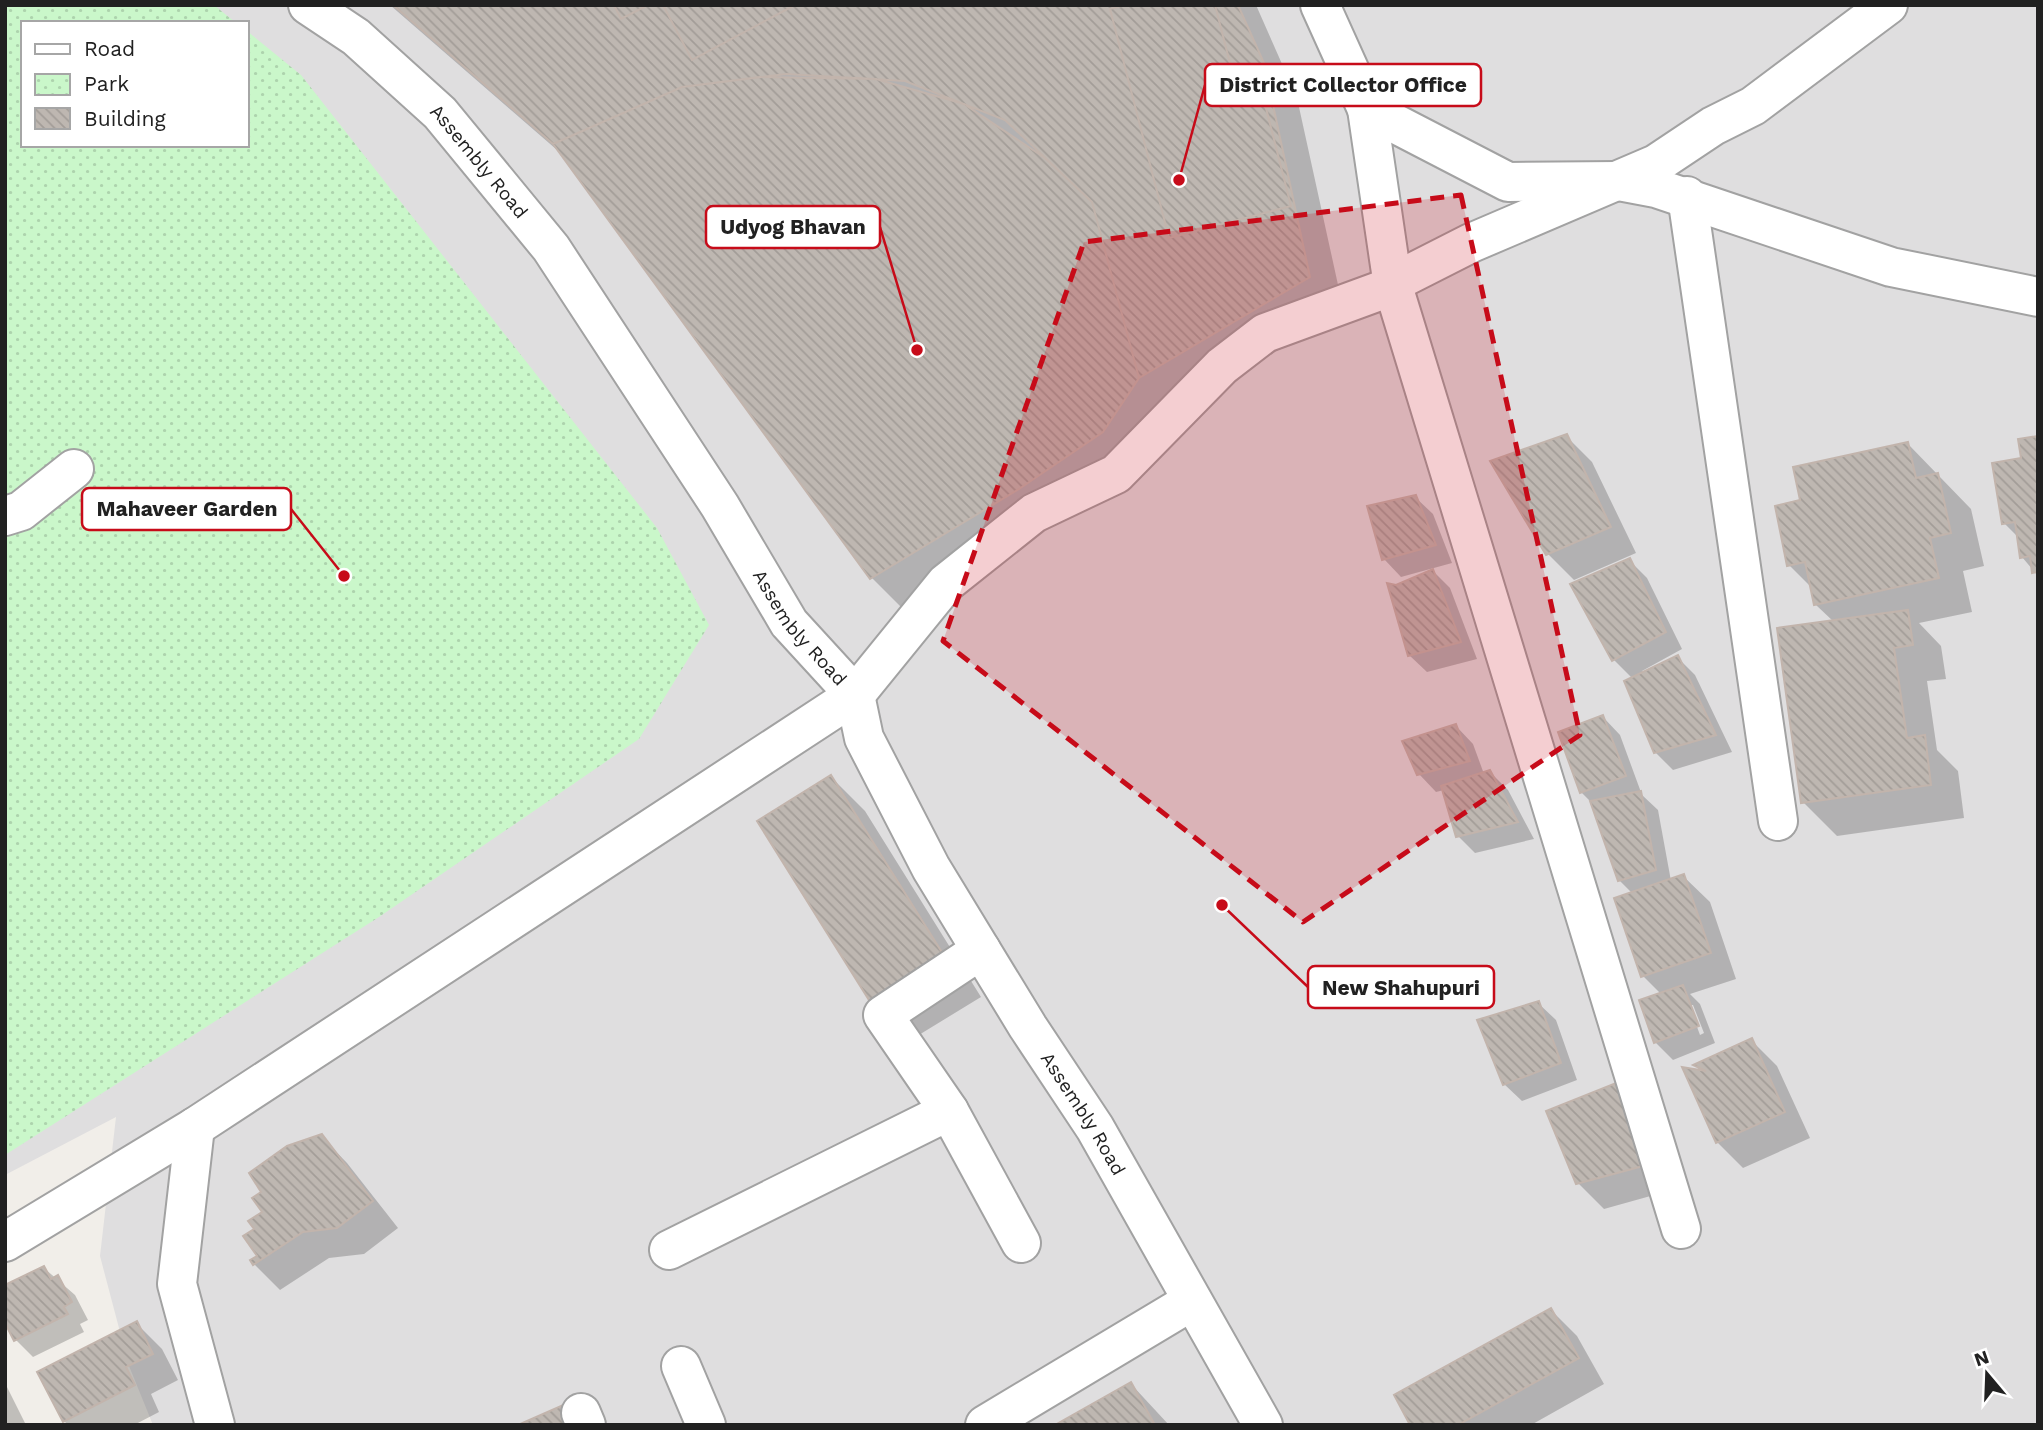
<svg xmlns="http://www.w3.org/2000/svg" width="2043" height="1430" viewBox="0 0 2043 1430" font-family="'Work Sans',sans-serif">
  <defs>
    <pattern id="park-dots" width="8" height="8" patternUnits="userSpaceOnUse" patternTransform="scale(1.75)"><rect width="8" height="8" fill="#caf7ca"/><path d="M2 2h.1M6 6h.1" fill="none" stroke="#add3ad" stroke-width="1.8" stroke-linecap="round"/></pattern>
    <pattern id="building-back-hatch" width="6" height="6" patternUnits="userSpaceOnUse" patternTransform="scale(1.75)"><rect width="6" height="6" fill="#beb7b1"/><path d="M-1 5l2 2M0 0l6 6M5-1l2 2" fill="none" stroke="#a39d98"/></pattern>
  </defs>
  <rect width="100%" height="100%" fill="#f1eee9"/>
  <!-- residential -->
  <path fill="#dfdedf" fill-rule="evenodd" d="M 5,5 L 2038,5 L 2038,1425 L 153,1425 L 129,1366 L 100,1256 L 116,1117 L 5,1175 ZM 23,23 L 247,23 L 247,145 L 23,145 Z"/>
  <!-- park -->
  <path fill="url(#park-dots)" d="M 5,5 L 214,5 L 236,23 L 23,23 L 23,145 L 247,145 L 247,31 L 301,75 L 657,528 L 709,625 L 639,739 L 379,917 L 5,1155 Z"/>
  <!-- shadow -->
  <path fill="#0003" fill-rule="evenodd" d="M 390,5 L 1256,5 L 1297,98 L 1344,312 L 1173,411 L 906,612 L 872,578 L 564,156 Z
    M 1566,436 L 1592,462 L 1636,553 L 1574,580 L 1548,554 Z
    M 2038,437 L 2038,576 L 2022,557 L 2019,538 L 2004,523 L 2023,459 Z
    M 1908,444 L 1971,509 L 1984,566 L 1963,571 L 1972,612 L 1919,623 L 1941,646 L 1946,679 L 1927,681 L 1937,750 L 1958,771 L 1964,818 L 1837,836 L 1803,802 L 1834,622 L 1816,605 L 1812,588 L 1789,565 L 1802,501 Z
    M 1415,497 L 1433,514 L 1452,563 L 1401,577 L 1384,559 Z
    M 1629,560 L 1647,578 L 1682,649 L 1642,671 L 1644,674 L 1678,658 L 1695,675 L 1732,752 L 1673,770 L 1655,752 L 1633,679 L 1614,660 Z
    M 1433,571 L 1450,588 L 1477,659 L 1427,672 L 1409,655 Z
    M 1603,717 L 1620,735 L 1642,795 L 1658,810 L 1671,881 L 1683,876 L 1710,902 L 1736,979 L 1690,994 L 1700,1004 L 1715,1043 L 1673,1060 L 1655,1042 L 1661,994 L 1643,976 L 1633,894 L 1620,881 L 1593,804 L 1581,792 ZM 1689,1005 L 1693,1005 L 1704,1033 L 1700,1035 Z
    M 1456,726 L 1473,744 L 1484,774 L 1490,772 L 1508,790 L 1534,839 L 1475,853 L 1458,836 L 1444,790 L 1436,792 L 1419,774 Z
    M 831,777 L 865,811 L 981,997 L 909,1041 Z
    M 1538,1003 L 1556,1020 L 1577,1080 L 1522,1101 L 1504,1084 Z
    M 1751,1040 L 1777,1066 L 1810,1138 L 1743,1168 L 1717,1142 L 1702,1072 L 1696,1066 Z
    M 1620,1083 L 1672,1190 L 1604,1209 L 1578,1183 Z
    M 321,1136 L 347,1163 L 398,1228 L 364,1254 L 329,1258 L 280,1290 L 254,1264 L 259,1256 L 257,1230 L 265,1213 Z
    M 44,1268 L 75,1295 L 88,1320 L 80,1324 L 84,1332 L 33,1357 L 16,1340 Z
    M 1551,1310 L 1577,1336 L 1604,1384 L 1531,1425 L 1412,1425 Z
    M 136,1323 L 162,1349 L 178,1380 L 151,1394 L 159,1412 L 134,1425 L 68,1425 L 64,1421 Z
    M 1131,1384 L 1169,1425 L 1058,1425 Z
    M 6,1385 L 26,1425 L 5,1425 Z"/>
  <!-- building -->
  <path fill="url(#building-back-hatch)" stroke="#c2b4ac" stroke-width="2" d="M 393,5 L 1238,5 L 1264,63 L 1310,277 L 1139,378 L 1092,202 L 1005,120 L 905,81 L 786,74 L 682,87 L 553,144 Z
    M 614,5 L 648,5 L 621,19 Z
    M 663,5 L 795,5 L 692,60 Z
    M 1125,5 L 1215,5 L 1233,75 L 1256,69 L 1291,206 L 1169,238 L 1110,9 Z
    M 760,77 L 876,79 L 964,104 L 1045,158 L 1092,202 L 1139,378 L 1103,432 L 1019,489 L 870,579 L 553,144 L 682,87 Z
    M 1567,434 L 1611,527 L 1546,555 L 1490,461 Z
    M 2038,436 L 2038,572 L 2032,573 L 2030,556 L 2020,558 L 2015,522 L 2002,524 L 1992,463 L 2021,458 L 2018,439 Z
    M 1908,442 L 1916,478 L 1938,473 L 1951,533 L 1930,538 L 1939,578 L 1814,605 L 1805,562 L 1787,566 L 1775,506 L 1800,500 L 1793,467 Z
    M 1416,495 L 1436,545 L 1382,560 L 1367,506 Z
    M 1630,558 L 1666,632 L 1612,661 L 1570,584 Z
    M 1433,569 L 1461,642 L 1408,656 L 1387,583 L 1396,585 Z
    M 1908,610 L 1913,645 L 1894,648 L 1907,738 L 1925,735 L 1931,785 L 1801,803 L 1777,628 Z
    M 1678,655 L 1716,735 L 1654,753 L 1624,681 Z
    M 1603,715 L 1626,776 L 1580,793 L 1558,732 Z
    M 1456,724 L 1470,761 L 1417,775 L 1402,741 Z
    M 1490,770 L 1518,822 L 1456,837 L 1441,786 Z
    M 831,775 L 948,962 L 874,1008 L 757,821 Z
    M 1641,791 L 1656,870 L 1618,881 L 1590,801 Z
    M 1684,874 L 1711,953 L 1641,977 L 1614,898 Z
    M 1683,985 L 1699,1026 L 1654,1043 L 1639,1000 Z
    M 1539,1001 L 1561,1063 L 1503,1085 L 1477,1020 Z
    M 1752,1038 L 1785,1112 L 1716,1143 L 1682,1067 L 1706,1071 L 1693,1065 Z
    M 1621,1081 L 1647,1165 L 1576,1184 L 1546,1111 Z
    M 322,1134 L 373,1201 L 337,1228 L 303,1232 L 253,1265 L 250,1260 L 257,1256 L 243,1236 L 254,1229 L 248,1221 L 262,1212 L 252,1198 L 261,1192 L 249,1173 L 287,1146 Z
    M 44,1266 L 51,1279 L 58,1275 L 72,1302 L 64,1307 L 68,1314 L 14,1341 L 5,1323 L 5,1285 Z
    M 1551,1308 L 1579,1358 L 1458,1425 L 1410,1425 L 1394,1395 Z
    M 137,1321 L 153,1354 L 126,1367 L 135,1385 L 63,1422 L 37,1372 Z
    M 1131,1382 L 1155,1425 L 1055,1425 Z
    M 570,1402 L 580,1425 L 518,1425 Z"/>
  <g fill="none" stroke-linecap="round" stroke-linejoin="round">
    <defs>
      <g id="minor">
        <path id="s1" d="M 308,5 L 356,37 L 440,113 L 551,248 L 720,506 L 789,623 L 855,695 L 864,738 L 931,868 L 1028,1027 L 1095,1128 L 1263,1425"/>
        <path d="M 1320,5 L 1367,109 L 1508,182 L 1619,181 L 1656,188 L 1891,267 L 2038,297"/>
        <path d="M 1367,109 L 1393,286 L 1681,1229"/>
        <path d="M 1687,196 L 1778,821"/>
        <path d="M 5,516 L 21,511 L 74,469"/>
        <path d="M 981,950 L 883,1015 L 949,1111 L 1021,1243"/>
        <path d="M 195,1127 L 177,1284 L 215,1425"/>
        <path d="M 5,1242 L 195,1127 L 855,695 L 946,583 L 1034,513 L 1116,474 L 1222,366 L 1265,333 L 1393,286 L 1404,277 L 1471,243 L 1656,164 L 1713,126 L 1753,106 L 1888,5"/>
        <path d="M 669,1250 L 949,1111"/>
        <path d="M 681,1366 L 706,1425"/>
        <path d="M 581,1413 L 586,1425"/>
        <path d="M 985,1425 L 1192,1301"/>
      </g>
    </defs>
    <!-- minor casing -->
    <use href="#minor" stroke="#a2a2a2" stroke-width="42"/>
    <!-- minor -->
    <use href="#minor" stroke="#fff" stroke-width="38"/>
  </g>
  <!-- marked area -->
  <path fill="#c70b19" fill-opacity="0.2" stroke="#c70b19" stroke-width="5" stroke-dasharray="14 9" stroke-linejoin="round" d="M 1461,195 L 1580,735 L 1303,922 L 943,641 L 1084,242 Z"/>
  <g text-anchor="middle" stroke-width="5" stroke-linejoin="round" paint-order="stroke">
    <!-- street labels -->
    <g font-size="19" fill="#212121" stroke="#fff">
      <text dy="7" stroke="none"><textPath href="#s1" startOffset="233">Assembly Road</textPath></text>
      <text dy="7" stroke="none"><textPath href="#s1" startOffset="800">Assembly Road</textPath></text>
      <text dy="7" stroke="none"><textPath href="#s1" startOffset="1367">Assembly Road</textPath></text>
    </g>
  </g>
  <!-- callouts -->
  <path fill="none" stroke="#c70b19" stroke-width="2.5" d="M1179 180L1205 85M917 350L880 227M344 576L291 509M1222 905L1308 987"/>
  <g fill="#c70b19" stroke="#fff" stroke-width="2.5">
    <circle cx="1179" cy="180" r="7"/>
    <circle cx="917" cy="350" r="7"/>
    <circle cx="344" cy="576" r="7"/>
    <circle cx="1222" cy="905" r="7"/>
  </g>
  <g fill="#fff" stroke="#c70b19" stroke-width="2.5">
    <rect x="1205" y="64" width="276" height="42" rx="7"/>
    <rect x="706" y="206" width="174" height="42" rx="7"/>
    <rect x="82" y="488" width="209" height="42" rx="7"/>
    <rect x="1308" y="966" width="186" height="42" rx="7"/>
  </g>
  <g font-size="21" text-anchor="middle" font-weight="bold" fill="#212121">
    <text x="1343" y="92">District Collector Office</text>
    <text x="793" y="234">Udyog Bhavan</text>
    <text x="187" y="516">Mahaveer Garden</text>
    <text x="1401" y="995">New Shahupuri</text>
  </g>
  <!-- border -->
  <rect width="2043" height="1430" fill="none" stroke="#212121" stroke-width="14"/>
  <!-- legend -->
  <rect x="21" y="21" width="228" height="126" fill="#ffffff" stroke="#a6a6a6" stroke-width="2"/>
  <rect x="35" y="44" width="35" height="10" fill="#ffffff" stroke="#a6a6a6" stroke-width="2"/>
  <text x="84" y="56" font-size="21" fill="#212121">Road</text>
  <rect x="35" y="74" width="35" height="21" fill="url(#park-dots)" stroke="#a6a6a6" stroke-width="2"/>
  <text x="84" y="91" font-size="21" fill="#212121">Park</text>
  <rect x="35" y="108" width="35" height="21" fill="url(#building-back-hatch)" stroke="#a6a6a6" stroke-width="2"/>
  <text x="84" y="126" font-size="21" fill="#212121">Building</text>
  <!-- north arrow -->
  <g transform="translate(1987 1374) rotate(341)" stroke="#ffffff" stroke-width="5" paint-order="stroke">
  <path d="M0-5L12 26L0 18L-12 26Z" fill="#212121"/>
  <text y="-10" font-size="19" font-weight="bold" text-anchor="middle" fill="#212121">N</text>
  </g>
</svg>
